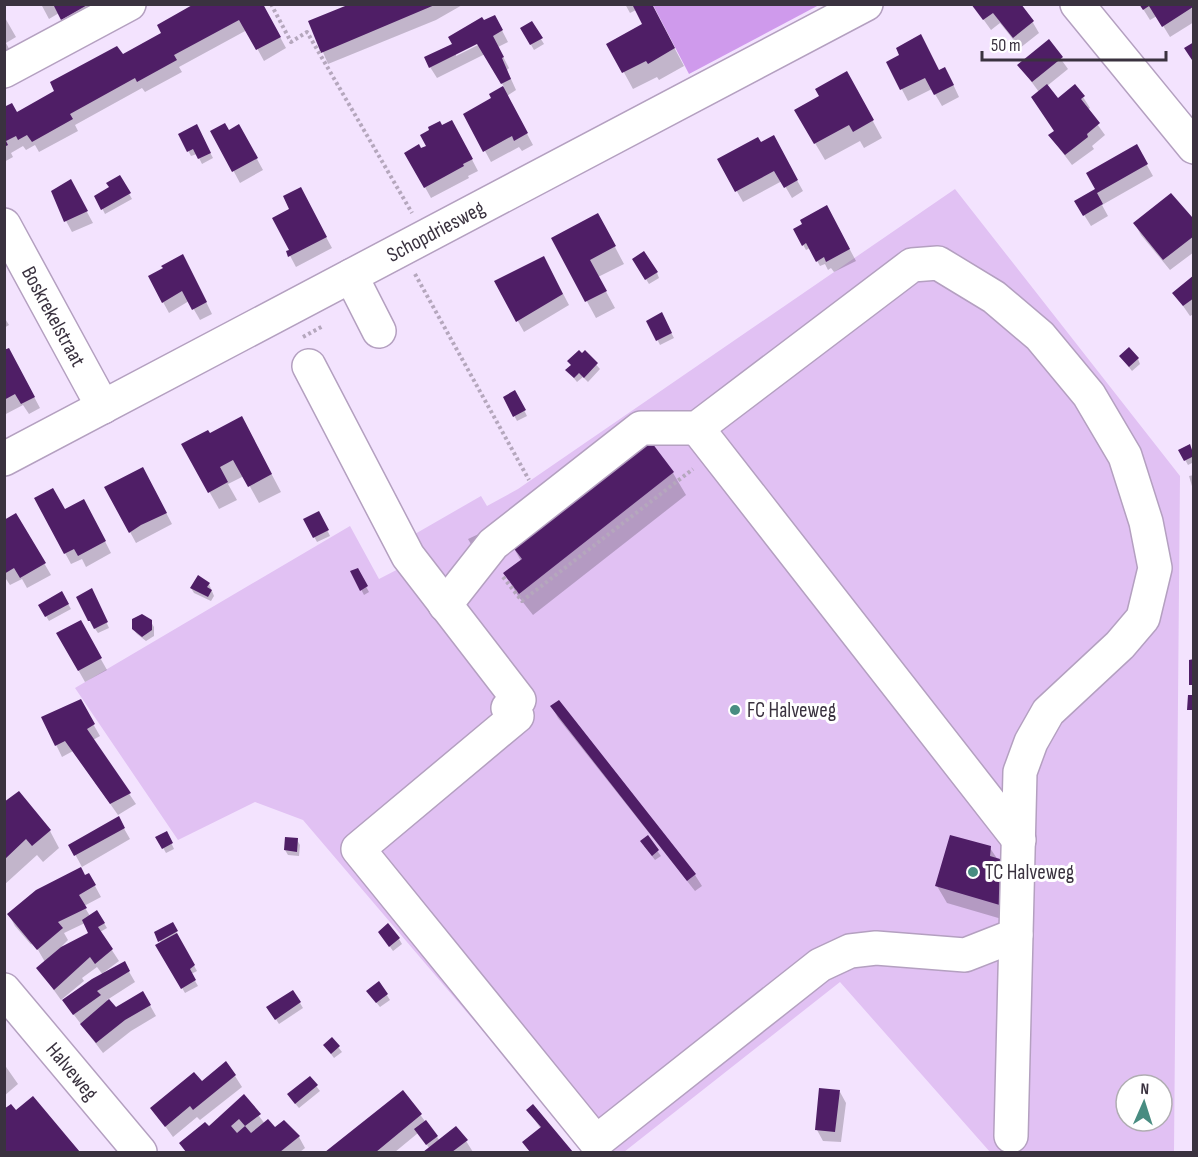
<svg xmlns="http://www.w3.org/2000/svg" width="1198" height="1157" viewBox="0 0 1198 1157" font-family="'Sofia Sans Condensed',sans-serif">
  <rect width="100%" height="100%" fill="#f3e3fe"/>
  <!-- green -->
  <path fill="#e1c1f3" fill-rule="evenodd" d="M 955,189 L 1180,476 L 1174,1152 L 990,1152 L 840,982 L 624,1152 L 586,1152 L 303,820 L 255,802 L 178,840 L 75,688 L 350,526 L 379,579 L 410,563 L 408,538 L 481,496 L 487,506 L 518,489 ZM 1126,1085 L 1162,1085 L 1162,1121 L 1126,1121 Z"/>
  <!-- forest -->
  <path fill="#cf9aec" d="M 653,5 L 819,5 L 689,74 Z"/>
  <!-- shadow -->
  <path fill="#0003" fill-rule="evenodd" d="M 41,4 L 89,4 L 96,15 L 69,30 L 59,13 L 49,19 Z
    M 262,4 L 286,48 L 264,61 L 247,30 L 179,67 L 182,72 L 145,92 L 142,88 L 75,125 L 78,131 L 39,152 L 35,145 L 26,150 L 23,146 L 11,153 L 13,157 L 4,162 L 4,109 L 16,114 L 163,33 Z
    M 354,4 L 464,4 L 436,20 L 328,64 L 310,22 Z
    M 625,4 L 651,4 L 684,66 L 659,80 L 657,77 L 633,89 L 609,45 L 644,25 L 636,10 L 630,13 Z
    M 1140,4 L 1189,4 L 1194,12 L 1194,22 L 1170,37 L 1157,16 L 1150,20 Z
    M 973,5 L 1032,21 L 1039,33 L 1020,48 L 1000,23 L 991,30 Z
    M 4,16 L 16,37 L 6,43 L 15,60 L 4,66 Z
    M 495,17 L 508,42 L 498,47 L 509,68 L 507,70 L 516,90 L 507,96 L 533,145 L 522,151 L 519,147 L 491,162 L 485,151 L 493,99 L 491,95 L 504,87 L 485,54 L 437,78 L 430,67 L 454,45 L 484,22 ZM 483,39 L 484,42 L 456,56 L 456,53 Z
    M 531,23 L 544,44 L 534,50 L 522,29 Z
    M 1048,41 L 1068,69 L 1047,86 L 1057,100 L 1083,97 L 1090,108 L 1087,110 L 1105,135 L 1092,146 L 1094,149 L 1072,165 L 1050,136 L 1056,132 L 1039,92 L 1019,65 Z
    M 901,55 L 939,72 L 951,80 L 959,97 L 942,106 L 932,89 L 908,101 L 888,63 Z
    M 856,90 L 882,138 L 864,148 L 860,141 L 825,160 L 796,111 Z
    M 196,126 L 213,158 L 202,164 L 197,154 L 191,156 L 180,135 Z
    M 239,126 L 263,170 L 240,183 L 212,131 L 228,132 Z
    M 442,127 L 458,133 L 478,171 L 468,176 L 469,178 L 431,198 L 406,153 L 428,146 L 431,131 Z
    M 773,137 L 803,191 L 792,198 L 782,181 L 743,202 L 719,160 Z
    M 1136,146 L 1153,176 L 1102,205 L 1108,216 L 1091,226 L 1076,202 L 1097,189 Z
    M 120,177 L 132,199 L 105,214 L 96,196 L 111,188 Z
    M 70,181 L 93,223 L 72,232 L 66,221 Z
    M 1171,195 L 1194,223 L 1194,252 L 1170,270 L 1141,235 L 1135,224 Z
    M 306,200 L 332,248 L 296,267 L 288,252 L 291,250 Z
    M 833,218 L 856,261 L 834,272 L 831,268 L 828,270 L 825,264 L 820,266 L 810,248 L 806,250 L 795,230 Z
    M 607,232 L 624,264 L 598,277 L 615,308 L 596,318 L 553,239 Z
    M 634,260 L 657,273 L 659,278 L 649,284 Z
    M 189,267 L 212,314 L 200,320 L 189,301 L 169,313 L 163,302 Z
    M 550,269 L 569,305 L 524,332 L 496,282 Z
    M 1194,277 L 1194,314 L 1190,316 L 1174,293 Z
    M 661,314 L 674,338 L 660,345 L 648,321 Z
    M 4,317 L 9,325 L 4,328 Z
    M 4,352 L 15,361 L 40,408 L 29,414 L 23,405 L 4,415 Z
    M 585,352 L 600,369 L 588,382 L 583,377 L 577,382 L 567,370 Z
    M 1120,356 L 1138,359 L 1140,364 L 1132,371 Z
    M 515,392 L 527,416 L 517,421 L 505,398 Z
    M 210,435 L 251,435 L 281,492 L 259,503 L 244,476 L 228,484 L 237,500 L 219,509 L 183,445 Z
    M 645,437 L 673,473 L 686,495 L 533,615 L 518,596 L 505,573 L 521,561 L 511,543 Z
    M 1189,446 L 1194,453 L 1194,462 L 1188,465 L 1180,451 Z
    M 1194,475 L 1194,493 L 1189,476 Z
    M 149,480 L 172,524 L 136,543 L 130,532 Z
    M 64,510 L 90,512 L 111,553 L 86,567 L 82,559 L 71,564 L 65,553 Z
    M 319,513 L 330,536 L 317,542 L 305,520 Z
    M 16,515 L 51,575 L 27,588 L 22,579 L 10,585 L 4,576 L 4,522 Z
    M 483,532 L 475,551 L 468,539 Z
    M 357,570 L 369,592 L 364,595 L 352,572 Z
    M 209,584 L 214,596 L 211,601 L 194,593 L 191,588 Z
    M 62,593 L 71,609 L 49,621 L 40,606 Z
    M 94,595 L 109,628 L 98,633 L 89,620 Z
    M 80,622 L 107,670 L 85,682 L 58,634 Z
    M 151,622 L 154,627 L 154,636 L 146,641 L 137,634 L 133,629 Z
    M 80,701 L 100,736 L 93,740 L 136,804 L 118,815 L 73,751 L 62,757 L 43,718 Z
    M 559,702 L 695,875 L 702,886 L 695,891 L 558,718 L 552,707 Z
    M 18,793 L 50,831 L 59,848 L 43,862 L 37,855 L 4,885 L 4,804 Z
    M 118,818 L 130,839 L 82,867 L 70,845 Z
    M 157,837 L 169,838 L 174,849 L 166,853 Z
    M 647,837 L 661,856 L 655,860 L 644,846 Z
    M 297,840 L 300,845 L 299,856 L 288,855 L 285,850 Z
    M 990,848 L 998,860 L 1012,922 L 947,903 L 937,886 Z
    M 89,875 L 101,897 L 84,906 L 90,916 L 104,923 L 107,928 L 100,932 L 119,961 L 103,973 L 124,963 L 135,982 L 107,1000 L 115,1009 L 143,993 L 156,1016 L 131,1031 L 103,1053 L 71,1011 L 103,975 L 97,967 L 82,978 L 84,981 L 61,1000 L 38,968 L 45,962 L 34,943 L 31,944 L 34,948 L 15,926 L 9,915 ZM 85,923 L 90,933 L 58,950 L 68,940 L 64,933 Z
    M 172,924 L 179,937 L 178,937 L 197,971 L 191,974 L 198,986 L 185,993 L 157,945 L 161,943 L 156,932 Z
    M 383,937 L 399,939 L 402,944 L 393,951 Z
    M 379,983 L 390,1000 L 380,1007 L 371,996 Z
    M 300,1003 L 303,1008 L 279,1024 L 268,1007 Z
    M 332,1039 L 342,1052 L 334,1058 L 328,1050 Z
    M 4,1064 L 18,1084 L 4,1096 Z
    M 235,1076 L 242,1087 L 200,1120 L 197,1117 L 173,1137 L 152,1108 L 202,1083 Z
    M 310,1078 L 320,1091 L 299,1108 L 292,1100 Z
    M 403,1092 L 440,1141 L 466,1141 L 473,1152 L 426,1152 L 430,1149 L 418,1133 L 395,1152 L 327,1152 Z
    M 840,1092 L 846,1103 L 841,1142 L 823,1141 L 817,1130 Z
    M 244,1096 L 265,1124 L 275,1129 L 284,1122 L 299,1137 L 305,1148 L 300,1152 L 186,1152 L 181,1144 L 209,1128 Z
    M 33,1098 L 78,1152 L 4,1152 L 4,1111 L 16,1112 Z
    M 533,1106 L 571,1152 L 531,1152 L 527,1148 L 541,1129 L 528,1110 Z"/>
  <!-- building -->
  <path fill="#4f1e66" d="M 53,4 L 89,4 L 61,20 Z
    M 194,4 L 263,4 L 281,37 L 256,50 L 239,20 L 174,55 L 177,60 L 137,82 L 135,78 L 70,114 L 73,119 L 32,142 L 27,135 L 18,140 L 16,136 L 6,141 L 8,145 L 4,147 L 4,107 L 12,103 L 17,112 L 54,91 L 50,82 L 117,46 L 123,54 L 161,33 L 157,25 Z
    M 350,4 L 437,4 L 321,53 L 308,21 Z
    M 632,4 L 652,4 L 675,48 L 648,64 L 646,61 L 622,73 L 606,44 L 642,24 Z
    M 971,4 L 1021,4 L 1034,21 L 1013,38 L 993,13 L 983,20 Z
    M 1139,4 L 1191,4 L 1193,7 L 1162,27 L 1149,6 L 1143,10 Z
    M 495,15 L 503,30 L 493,36 L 504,57 L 502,58 L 511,79 L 501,84 L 477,44 L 429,68 L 424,57 L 452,44 L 448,37 L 482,17 L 484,20 Z
    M 532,21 L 543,38 L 530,45 L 520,28 Z
    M 921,34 L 939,70 L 945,67 L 954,85 L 934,95 L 925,78 L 900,90 L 886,62 L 899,55 L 896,48 Z
    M 1049,39 L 1063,57 L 1032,82 L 1017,65 Z
    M 1194,42 L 1194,63 L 1184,48 Z
    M 847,71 L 874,120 L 853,132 L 849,125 L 814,144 L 794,110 L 819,96 L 815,89 Z
    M 1047,84 L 1058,98 L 1075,84 L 1085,96 L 1081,99 L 1100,123 L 1087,134 L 1088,137 L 1065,155 L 1048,135 L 1054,131 L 1031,97 Z
    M 503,86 L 528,133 L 514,141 L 512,136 L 483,152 L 463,114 L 491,98 L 489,94 Z
    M 452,120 L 473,159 L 463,164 L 464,166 L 424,188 L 404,153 L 419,144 L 421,148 L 426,146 L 420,135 L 429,130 L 428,127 L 440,121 L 442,125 Z
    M 225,123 L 229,130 L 239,124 L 258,158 L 232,172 L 210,131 Z
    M 197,124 L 211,153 L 198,159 L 193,149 L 187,152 L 178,134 Z
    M 774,135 L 798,180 L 784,188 L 774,171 L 735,192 L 717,159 L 758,137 L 761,142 Z
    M 1137,144 L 1148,164 L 1097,193 L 1103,204 L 1083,216 L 1074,201 L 1095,189 L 1086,173 Z
    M 120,175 L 131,193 L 101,210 L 94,196 L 109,187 L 106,183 Z
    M 71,179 L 88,211 L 64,222 L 51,191 Z
    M 301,187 L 327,237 L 288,257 L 286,251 L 289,250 L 272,218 L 289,209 L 283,196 Z
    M 1171,193 L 1192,217 L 1194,236 L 1163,260 L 1133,223 Z
    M 827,205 L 850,249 L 826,262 L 824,257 L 816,262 L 806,243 L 802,246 L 793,229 L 802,224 L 800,220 Z
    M 598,213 L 616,246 L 590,260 L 607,291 L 585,302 L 551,238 Z
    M 644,251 L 658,272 L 645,280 L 632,259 Z
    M 183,254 L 207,302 L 192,310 L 182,291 L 162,303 L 148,276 L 163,268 L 161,266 Z
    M 544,256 L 563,294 L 516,322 L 494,281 Z
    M 1194,275 L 1194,298 L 1183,306 L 1172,293 Z
    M 662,312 L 672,333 L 656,341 L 646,321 Z
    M 1129,347 L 1139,358 L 1129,367 L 1119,356 Z
    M 9,348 L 35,397 L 21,404 L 15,394 L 4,400 L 4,350 Z
    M 579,350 L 582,353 L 585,350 L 598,363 L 584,378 L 579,373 L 574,378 L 565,370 L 571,365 L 567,361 Z
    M 515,390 L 526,410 L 513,417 L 503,397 Z
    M 242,416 L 272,474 L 248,487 L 233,460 L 220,467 L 228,482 L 208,493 L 181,444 L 208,430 L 210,433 Z
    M 646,435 L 674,472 L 519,594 L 503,573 L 522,559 L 509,542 Z
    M 1190,444 L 1194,456 L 1184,461 L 1178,450 Z
    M 143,467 L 167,513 L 141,525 L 129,533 L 104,487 Z
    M 53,488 L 65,509 L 84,499 L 106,541 L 78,556 L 74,549 L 64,554 L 34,498 Z
    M 319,511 L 329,530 L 313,538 L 303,519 Z
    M 16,513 L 46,563 L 20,578 L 14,568 L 4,574 L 4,520 Z
    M 358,568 L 368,586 L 360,591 L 350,571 Z
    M 198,575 L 210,583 L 207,587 L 212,590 L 208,597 L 190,588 Z
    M 92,588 L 108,622 L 94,629 L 90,621 L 88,621 L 76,597 Z
    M 62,591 L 69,604 L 45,617 L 38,605 Z
    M 142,614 L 152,620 L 152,630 L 142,637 L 132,629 L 132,619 Z
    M 81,620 L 102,658 L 78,671 L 56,633 Z
    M 1194,659 L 1194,685 L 1189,685 L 1189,660 Z
    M 1188,695 L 1194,695 L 1194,710 L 1187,710 Z
    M 81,699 L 95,724 L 87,729 L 131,793 L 110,804 L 65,741 L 55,746 L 41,717 Z
    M 559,700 L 696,874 L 687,881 L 550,706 Z
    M 19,791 L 51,830 L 32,846 L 26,839 L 4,860 L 4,802 Z
    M 119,816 L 125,828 L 74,856 L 68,845 Z
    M 167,831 L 173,843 L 162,849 L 155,837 Z
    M 648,835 L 659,850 L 652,856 L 640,841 Z
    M 950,835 L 991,846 L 990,856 L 1010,862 L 1003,906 L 935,886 Z
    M 285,837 L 298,838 L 297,852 L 284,850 Z
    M 81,867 L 85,875 L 89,873 L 96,885 L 79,895 L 87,908 L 58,922 L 63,928 L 37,950 L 7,914 L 36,890 Z
    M 97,910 L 105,923 L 98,927 L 113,949 L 95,964 L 90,957 L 54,990 L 36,968 L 61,947 L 88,933 L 82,920 Z
    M 173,922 L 178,931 L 158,942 L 154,932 Z
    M 388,923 L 400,938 L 389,947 L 378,932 Z
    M 177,933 L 195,965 L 190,969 L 196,980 L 181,989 L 155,945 Z
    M 125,961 L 130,971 L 97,991 L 101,995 L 73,1015 L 62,1000 L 92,979 Z
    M 379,981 L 388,994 L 376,1003 L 366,991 Z
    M 293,990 L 301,1002 L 275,1020 L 266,1007 Z
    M 143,991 L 151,1005 L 125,1020 L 96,1043 L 80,1024 L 109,999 L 116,1007 Z
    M 332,1037 L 340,1046 L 331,1054 L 323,1045 Z
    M 226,1061 L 236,1075 L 193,1110 L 190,1106 L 165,1127 L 150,1108 L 194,1072 L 202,1081 Z
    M 310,1076 L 318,1085 L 295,1104 L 287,1094 Z
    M 819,1088 L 840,1090 L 835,1132 L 815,1130 Z
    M 403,1090 L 422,1114 L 376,1152 L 325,1152 Z
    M 244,1094 L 261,1114 L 245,1126 L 239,1119 L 231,1126 L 237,1133 L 245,1126 L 251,1133 L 268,1119 L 275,1127 L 284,1120 L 300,1136 L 280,1152 L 186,1152 L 179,1143 L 205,1122 L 209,1126 Z
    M 33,1096 L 69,1139 L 80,1152 L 4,1152 L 4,1109 L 11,1104 L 16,1110 Z
    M 533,1104 L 573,1152 L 530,1152 L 522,1142 L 541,1127 L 526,1110 Z
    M 426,1120 L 438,1136 L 426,1145 L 414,1129 Z
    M 456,1126 L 468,1140 L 452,1152 L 423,1152 Z"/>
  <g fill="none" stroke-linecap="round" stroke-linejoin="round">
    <defs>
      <g id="minor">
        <path d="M 1077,4 L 1194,147"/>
        <path d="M 4,71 L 129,4"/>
        <path id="s1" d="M 4,225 L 103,407"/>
        <path d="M 351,276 L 379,331"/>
        <path d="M 309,366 L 408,556 L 519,700 L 508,708 L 517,716 L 358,849 L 596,1142 L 820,965 L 850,951 L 876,948 L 965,955 L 1016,935"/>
        <path d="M 697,428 L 1019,840"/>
        <path id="s2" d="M 4,459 L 866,4"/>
        <path d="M 445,605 L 493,544 L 641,428 L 697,428 L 912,265 L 938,263 L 994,297 L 1040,336 L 1089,395 L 1125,456 L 1146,522 L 1155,568 L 1143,618 L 1120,645 L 1048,712 L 1031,742 L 1020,772 L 1011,1136"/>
      </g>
      <g id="major">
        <path id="s3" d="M 4,990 L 140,1152"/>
      </g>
    </defs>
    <!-- minor casing -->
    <use href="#minor" stroke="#b4a0c0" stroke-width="36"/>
    <!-- major casing -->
    <use href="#major" stroke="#b4a0c0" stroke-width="36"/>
    <!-- path -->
    <path stroke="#b5a7bd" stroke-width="4" stroke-dasharray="3 3" stroke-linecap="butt" d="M 271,4 L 291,42 L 307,32 L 412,213
      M 415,274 L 529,480
      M 303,337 L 323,326
      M 503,577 L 522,601 L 693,469"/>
    <!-- minor -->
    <use href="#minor" stroke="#fff" stroke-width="33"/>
    <!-- major -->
    <use href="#major" stroke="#fff" stroke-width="33"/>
  </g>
  <!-- markers -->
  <g fill="#488c81" stroke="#fff" stroke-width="2">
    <circle cx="735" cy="710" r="6"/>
    <circle cx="973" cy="872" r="6"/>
  </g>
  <g text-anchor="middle" stroke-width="6" stroke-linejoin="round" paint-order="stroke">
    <!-- street labels -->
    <g font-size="21" fill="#3a323f" stroke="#fff">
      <text dy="7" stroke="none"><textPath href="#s2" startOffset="488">Schopdriesweg</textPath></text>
      <text dy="7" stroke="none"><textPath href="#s1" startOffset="104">Boskrekelstraat</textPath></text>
      <text dy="7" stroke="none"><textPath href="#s3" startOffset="106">Halveweg</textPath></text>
    </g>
    <!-- poi labels -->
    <g font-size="21" fill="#3a323f" stroke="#fff" text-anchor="start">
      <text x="747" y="717">FC Halveweg</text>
      <text x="985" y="879">TC Halveweg</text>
    </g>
  </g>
  <!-- border -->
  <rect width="1198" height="1157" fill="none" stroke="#3a323f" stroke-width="12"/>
  <!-- north arrow -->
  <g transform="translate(1144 1103) rotate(3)"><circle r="28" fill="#ffffff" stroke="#b0adb2" stroke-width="1.5"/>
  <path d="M0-4.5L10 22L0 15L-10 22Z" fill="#488c81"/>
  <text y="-9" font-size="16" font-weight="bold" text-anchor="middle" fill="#3a323f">N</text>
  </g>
  <!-- scale -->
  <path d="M982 51v9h184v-9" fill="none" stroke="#3a323f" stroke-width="3"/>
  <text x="991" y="51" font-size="18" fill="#3a323f" stroke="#ffffff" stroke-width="4.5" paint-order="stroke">50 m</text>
</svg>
